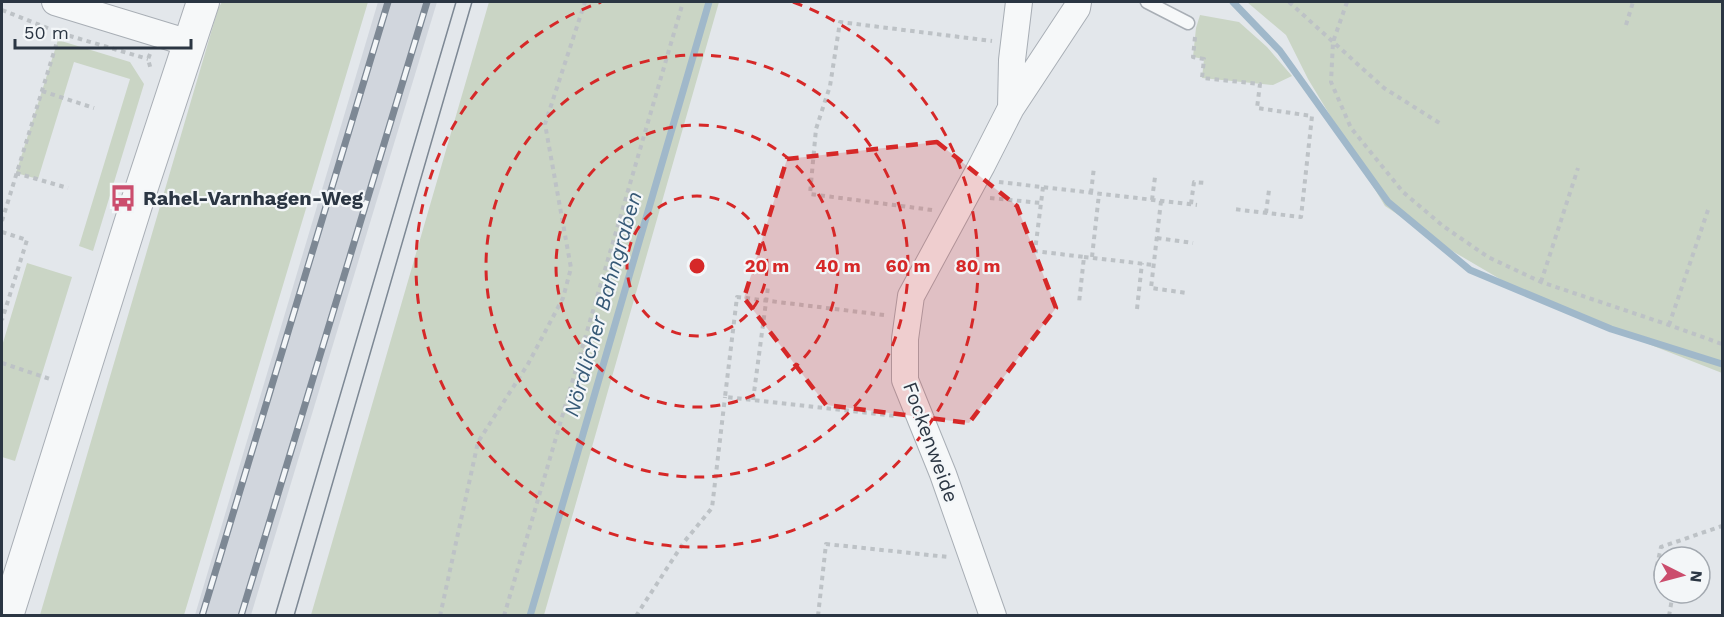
<svg xmlns="http://www.w3.org/2000/svg" width="1724" height="617" viewBox="0 0 1724 617" font-family="'Work Sans',sans-serif">
  <rect width="100%" height="100%" fill="#e3e7eb"/>
  <!-- built -->
  <path fill="#d1d6dd" d="M 378,2 L 437,2 L 251,615 L 195,615 Z"/>
  <!-- green -->
  <path fill="#cad5c5" d="M 222,2 L 368,2 L 184,615 L 40,615 L 218,9 Z
    M 489,2 L 719,2 L 544,615 L 311,615 Z
    M 1247,2 L 1722,2 L 1722,373 L 1534,299 L 1454,252 L 1385,206 L 1308,79 L 1286,35 Z
    M 1200,15 L 1239,22 L 1267,47 L 1292,76 L 1273,85 L 1202,78 L 1204,59 L 1193,57 L 1196,28 Z
    M 58,40 L 130,62 L 144,84 L 93,251 L 79,246 L 130,79 L 74,62 L 38,179 L 16,173 Z
    M 27,263 L 72,277 L 15,461 L 2,457 L 2,346 Z"/>
  <g fill="none" stroke-linecap="round" stroke-linejoin="round">
    <!-- stream -->
    <path stroke="#a0b8ca" stroke-width="7" d="M 1233,2 L 1280,51 L 1388,202 L 1470,270 L 1611,329 L 1722,364
      M 530,616 L 709,2"/>
    <defs>
      <path id="service" d="M 1147,2 L 1188,23"/>
      <path id="minor" d="M 55,2 L 189,43
        M 1011,108 L 1012,60 L 1019,2
        M 993,616 L 943,474 L 905,380 L 905,339 L 911,296 L 982,165 L 1011,108 L 1077,8 L 1078,2"/>
      <path id="tertiary" d="M 7,616 L 136,205 L 203,2"/>
    </defs>
    <!-- service casing -->
    <use href="#service" stroke="#a8aeb5" stroke-width="15"/>
    <!-- minor casing -->
    <use href="#minor" stroke="#a8aeb5" stroke-width="28"/>
    <!-- tertiary casing -->
    <use href="#tertiary" stroke="#a8aeb5" stroke-width="34"/>
    <!-- path -->
    <path stroke="#bdc2c6" stroke-width="4" stroke-dasharray="4.5 4.5" stroke-linecap="butt" d="M 1289,2 L 1384,88 L 1441,124
      M 1347,2 L 1333,42 L 1331,82 L 1351,128 L 1403,192 L 1443,226 L 1488,257 L 1541,282 L 1669,325 L 1722,344
      M 2,10 L 60,33 L 148,59
      M 1626,25 L 1633,2
      M 1195,37 L 1193,57 L 1204,59 L 1202,78 L 1260,84 L 1257,108 L 1312,116 L 1301,217 L 1233,209
      M 150,54 L 148,59 L 151,70
      M 42,91 L 94,108
      M 16,173 L 68,188
      M 999,182 L 1197,205
      M 1043,187 L 1035,251 L 1084,257 L 1079,303
      M 1091,193 L 1094,167
      M 990,198 L 1041,203
      M 1152,200 L 1155,177
      M 1161,201 L 1151,288 L 1187,293
      M 1191,204 L 1194,182 L 1206,183
      M 932,210 L 810,194 L 816,129 L 830,86 L 840,22 L 992,41
      M 1266,213 L 1269,190
      M 2,221 L 61,29
      M 2,232 L 27,240 L 2,320
      M 1157,238 L 1193,243
      M 1084,257 L 1154,265
      M 1092,257 L 1099,194
      M 1541,282 L 1578,168
      M 1137,309 L 1142,263
      M 884,315 L 737,297 L 725,397 L 895,416
      M 1669,325 L 1708,210
      M 2,363 L 53,380
      M 753,400 L 768,287
      M 1664,577 L 1655,575 L 1661,547 L 1722,526
      M 440,616 L 478,442 L 528,364 L 563,298 L 571,268 L 545,124 L 585,2
      M 504,616 L 683,2
      M 636,616 L 684,542 L 712,508 L 725,397
      M 818,616 L 826,544 L 948,557
      M 1669,616 L 1673,593"/>
    <!-- service -->
    <use href="#service" stroke="#f6f8f9" stroke-width="12"/>
    <!-- minor -->
    <use href="#minor" stroke="#f6f8f9" stroke-width="26"/>
    <!-- tertiary -->
    <use href="#tertiary" stroke="#f6f8f9" stroke-width="32"/>
    <!-- tram -->
    <path stroke="#7d8894" stroke-width="1.5" d="M 275,616 L 456,2
      M 294,616 L 472,2"/>
    <defs>
      <path id="rail" d="M 202,616 L 388,2
        M 241,616 L 427,2"/>
    </defs>
    <!-- rail casing -->
    <use href="#rail" stroke="#7d8894" stroke-width="7"/>
    <!-- rail -->
    <use href="#rail" stroke="#f3f6f8" stroke-width="4.5" stroke-dasharray="14" stroke-linecap="butt"/>
  </g>
  <!-- marked area -->
  <path fill="#d62828" fill-opacity="0.2" stroke="#d62828" stroke-width="4.5" stroke-dasharray="12 8" stroke-linejoin="round" d="M 937,142 L 1017,206 L 1056,308 L 969,423 L 826,405 L 744,298 L 787,159 Z"/>
  <!-- distance rings -->
  <g fill="none" stroke="#d62828" stroke-width="3" stroke-dasharray="10 8">
    <circle cx="697" cy="266" r="70"/>
    <circle cx="697" cy="266" r="141"/>
    <circle cx="697" cy="266" r="211"/>
    <path d="M793 2A281 281 0 1 1 601 2"/>
  </g>
  <!-- icons -->
  <defs>
    <symbol id="bus-bare" viewBox="-9 -9 18 18"><path d="M-5-6H5V4H4V6H2V4H-2V6H-4V4H-5ZM-3.5-4V0h7V-4ZM-3.5 1.2v1.5H-2V1.2ZM2 1.2v1.5H3.5V1.2Z" fill="#cb4d6d" stroke="#f3f6f8" stroke-width="2.5" paint-order="stroke"/></symbol>
  </defs>
  <g fill-rule="evenodd">
    <use href="#bus-bare" x="104" y="179" width="38" height="38"/>
  </g>
  <g text-anchor="middle" stroke-width="4.5" stroke-linejoin="round" paint-order="stroke">
    <!-- poi labels -->
    <g font-size="20" font-weight="bold" fill="#2b3643" stroke="#f3f6f8" text-anchor="start">
      <text x="143" y="205">Rahel-Varnhagen-Weg</text>
    </g>
    <!-- street labels -->
    <g font-size="20" fill="#2b3643" stroke="#f3f6f8">
      <text transform="translate(931 442) rotate(70)" y="7">Fockenweide</text>
    </g>
    <!-- water labels -->
    <g font-size="21" font-style="italic" fill="#365976" stroke="#f3f6f8">
      <text transform="translate(603 304) rotate(-74)" y="7">Nördlicher Bahngraben</text>
    </g>
  </g>
  <circle cx="697" cy="266" r="9" fill="#d62828" stroke="#f3f6f8" stroke-width="3"/>
  <g font-size="18" text-anchor="middle" font-weight="bold" fill="#d62828" stroke="#f3f6f8" stroke-width="4.5" stroke-linejoin="round" paint-order="stroke">
    <text x="767" y="272">20 m</text>
    <text x="838" y="272">40 m</text>
    <text x="908" y="272">60 m</text>
    <text x="978" y="272">80 m</text>
  </g>
  <!-- border -->
  <rect width="1724" height="617" fill="none" stroke="#2b3643" stroke-width="6"/>
  <!-- north arrow -->
  <g transform="translate(1682 575) rotate(96)"><circle r="28" fill="#f3f6f8" stroke="#a3a9b0" stroke-width="1.5"/>
  <path d="M0-4.5L10 22L0 15L-10 22Z" fill="#cb4d6d"/>
  <text y="-9" font-size="16" font-weight="bold" text-anchor="middle" fill="#2b3643">N</text>
  </g>
  <!-- scale -->
  <path d="M15 39v9h176v-9" fill="none" stroke="#2b3643" stroke-width="3"/>
  <text x="24" y="39" font-size="18" fill="#2b3643" stroke="#f3f6f8" stroke-width="4.5" paint-order="stroke">50 m</text>
</svg>
